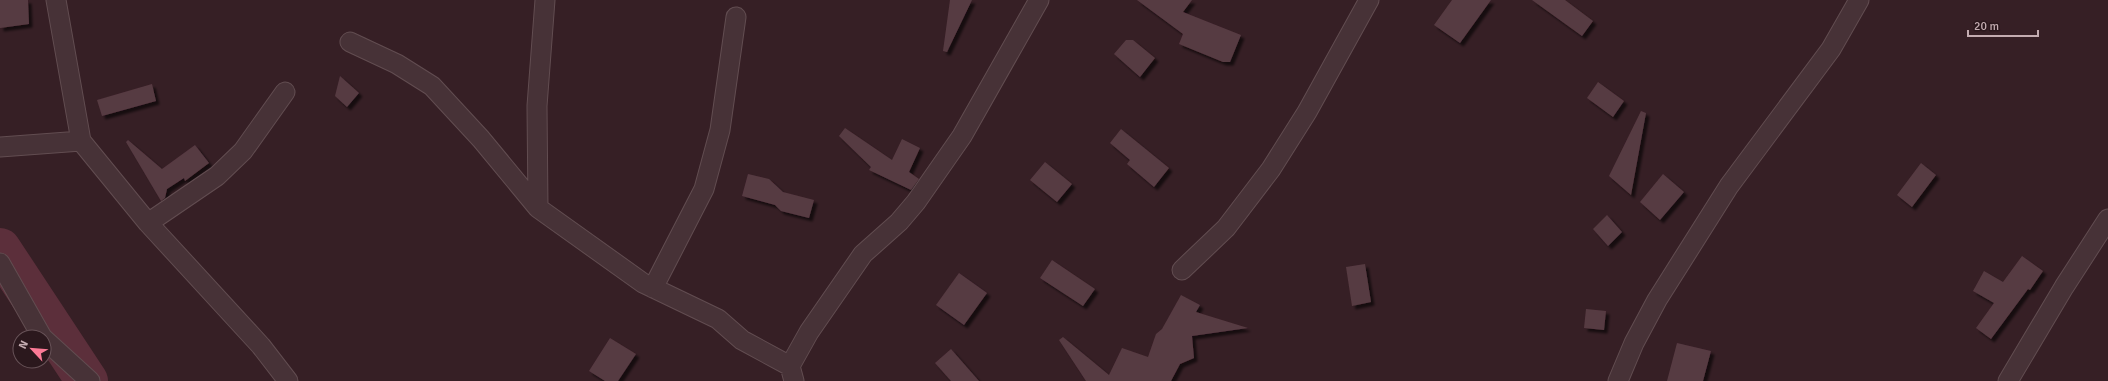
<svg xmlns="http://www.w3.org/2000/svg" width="2108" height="381" viewBox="0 0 2108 381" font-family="Signika,sans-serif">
  <defs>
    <filter id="shadow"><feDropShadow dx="3.5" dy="3.5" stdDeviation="1" flood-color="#0009"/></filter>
  </defs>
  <rect width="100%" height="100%" fill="#361f25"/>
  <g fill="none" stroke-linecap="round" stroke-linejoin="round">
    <!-- river -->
    <path stroke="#5c2f3b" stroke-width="42" d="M 0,249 L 87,381"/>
  </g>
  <!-- building -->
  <path fill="#573a42" filter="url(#shadow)" d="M 0,0 L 28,0 L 29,24 L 0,28 Z
    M 950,0 L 972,0 L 947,52 L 943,51 Z
    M 1137,0 L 1192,0 L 1183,12 L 1241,35 L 1230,62 L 1223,62 L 1179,44 L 1183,34 Z
    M 1452,0 L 1491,0 L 1460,43 L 1434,25 Z
    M 1532,0 L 1565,0 L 1593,21 L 1582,36 Z
    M 1126,40 L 1133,40 L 1155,58 L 1140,77 L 1114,54 Z
    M 340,76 L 359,93 L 347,107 L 335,96 Z
    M 1598,82 L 1624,101 L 1613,117 L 1587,98 Z
    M 152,84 L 156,101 L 102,116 L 97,100 Z
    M 1641,111 L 1646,113 L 1631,195 L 1609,176 Z
    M 845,128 L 892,160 L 902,139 L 920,148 L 909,172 L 919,179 L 911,190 L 869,170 L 871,167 L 839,136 Z
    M 1121,129 L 1169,168 L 1154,187 L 1127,164 L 1130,160 L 1110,143 Z
    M 128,140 L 162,169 L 195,145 L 209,163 L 185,181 L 184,178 L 167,189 L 165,198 L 161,201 L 126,142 Z
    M 1045,162 L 1072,184 L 1057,202 L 1030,180 Z
    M 1921,163 L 1936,175 L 1912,207 L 1897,195 Z
    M 748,174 L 769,179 L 783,192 L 814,200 L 809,218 L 781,211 L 775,205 L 742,196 Z
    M 1663,174 L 1684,192 L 1660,220 L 1640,202 Z
    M 1607,215 L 1622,232 L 1608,246 L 1593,229 Z
    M 2022,256 L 2043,271 L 2030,290 L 2028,289 L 1991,339 L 1976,328 L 1994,303 L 1973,291 L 1984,271 L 2003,282 Z
    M 1052,260 L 1095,289 L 1083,306 L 1040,278 Z
    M 1365,264 L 1371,302 L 1352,306 L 1346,267 Z
    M 959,273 L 987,293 L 964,325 L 936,305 Z
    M 1181,295 L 1200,305 L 1196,312 L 1248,328 L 1192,336 L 1194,358 L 1180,364 L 1171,381 L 1086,381 L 1059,340 L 1063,337 L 1109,375 L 1122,348 L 1148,357 L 1156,334 L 1162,329 Z
    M 1586,309 L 1606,311 L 1604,330 L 1584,328 Z
    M 610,338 L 636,354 L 618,381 L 605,381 L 589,371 Z
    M 1677,343 L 1711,351 L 1703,381 L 1667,381 Z
    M 951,349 L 979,381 L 951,381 L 935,363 Z"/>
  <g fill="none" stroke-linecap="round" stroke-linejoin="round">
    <defs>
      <path id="minor" d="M 56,0 L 81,141 L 148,223 L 261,346 L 288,381
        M 545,0 L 537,106 L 538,208 L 643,283 L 718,319 L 742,340 L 790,366
        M 350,42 L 397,64 L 432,86 L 481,139 L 538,208
        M 0,147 L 81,141
        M 148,223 L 217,176 L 243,151 L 285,92
        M 0,263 L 42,337
        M 1182,270 L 1226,228 L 1271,169 L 1307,112 L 1369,0
        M 653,288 L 704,189 L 720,130 L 736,17
        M 44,339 L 90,381
        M 794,381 L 790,366 L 809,332 L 863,254 L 899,222 L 916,202 L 962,136 L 1039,0
        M 1618,381 L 1634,343 L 1657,300 L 1729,186 L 1831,49 L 1859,0
        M 2008,381 L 2064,287 L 2108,219"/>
    </defs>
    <!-- minor casing -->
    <use href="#minor" stroke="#624d51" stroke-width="21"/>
    <!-- minor -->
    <use href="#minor" stroke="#473237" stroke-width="19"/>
  </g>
  <!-- north arrow -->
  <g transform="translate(32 349) rotate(296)"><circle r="19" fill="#2b181d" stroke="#685358"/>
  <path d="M0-3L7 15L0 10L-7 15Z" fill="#fb7a96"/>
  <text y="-6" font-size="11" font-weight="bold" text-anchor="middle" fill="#c4acb1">N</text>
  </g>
  <!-- scale -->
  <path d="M1968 30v6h70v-6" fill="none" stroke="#c4acb1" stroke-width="2"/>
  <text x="1974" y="30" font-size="12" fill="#c4acb1" stroke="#2b181d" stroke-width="3" paint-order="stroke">20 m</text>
</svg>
